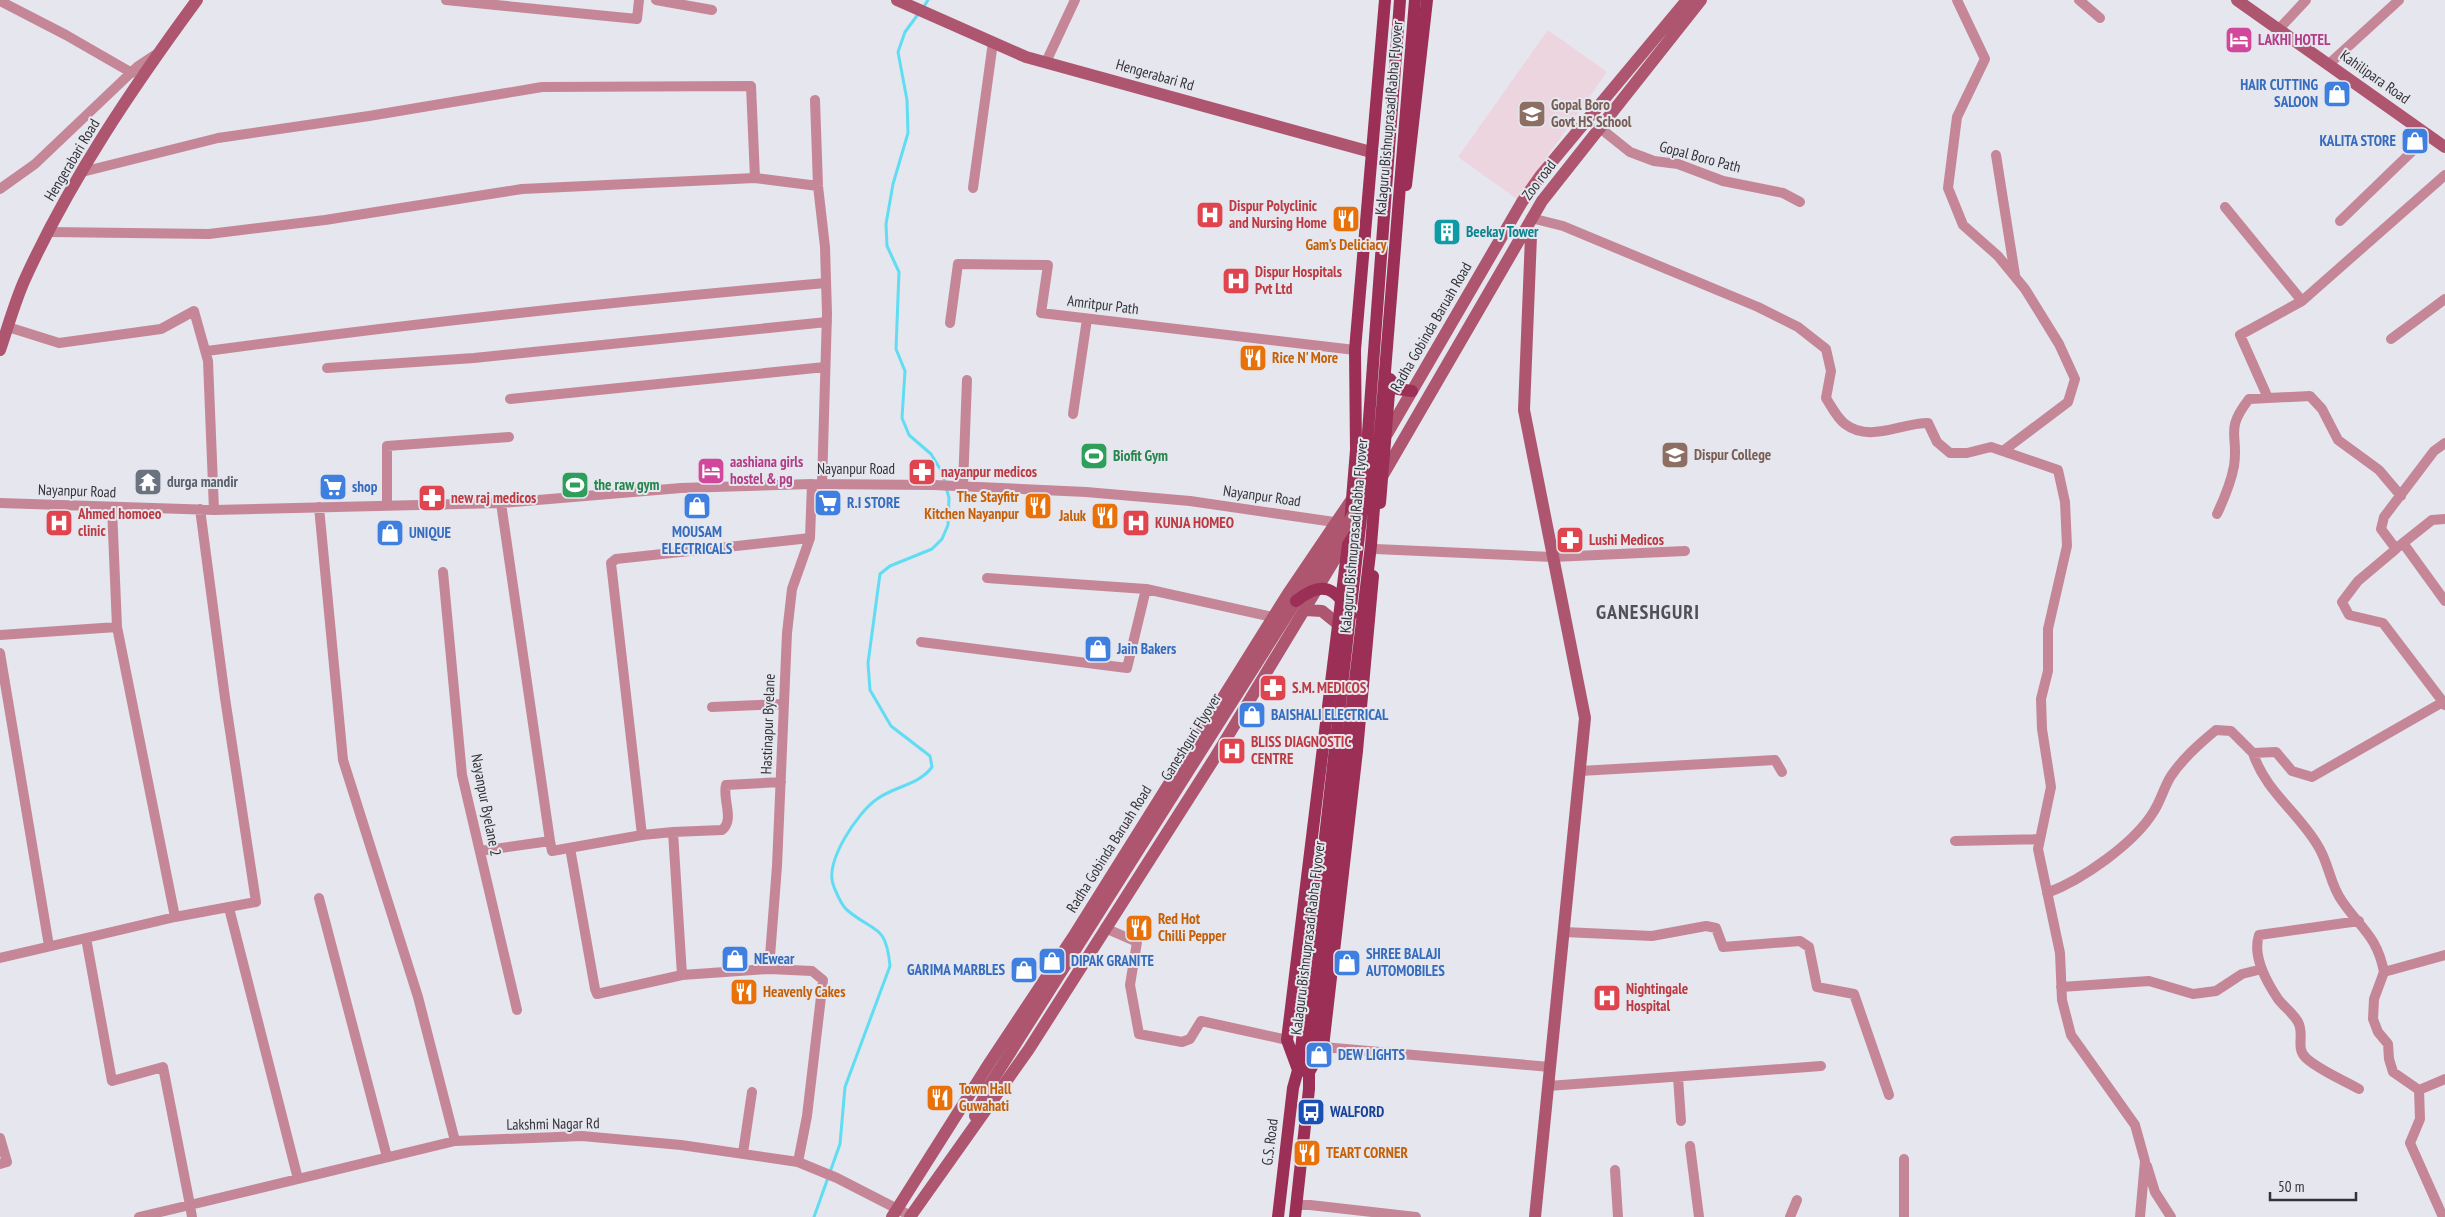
<svg xmlns="http://www.w3.org/2000/svg" width="2445" height="1217" viewBox="0 0 2445 1217" font-family="'PT Sans Narrow',sans-serif">
  <rect width="100%" height="100%" fill="#e5e6ee"/>
  <!-- education -->
  <path fill="#edd5df" d="M 1548,30 L 1607,72 L 1517,199 L 1458,157 Z"/>
  <g fill="none" stroke-linecap="round" stroke-linejoin="round">
    <!-- stream -->
    <path stroke="#60ddf2" stroke-width="3" d="M 923,8 L 928,0
      M 814,1217 L 840,1144 L 845,1087 L 890,966 C 886,923 874,933 847,910 C 841,905 837,894 834,887 C 823,863 858,812 877,799 C 895,786 919,785 932,767 L 930,756 L 891,726 L 870,690 L 868,663 L 880,574 L 890,566 L 932,549 L 942,539 L 948,525 L 949,498 L 942,472 L 931,454 L 909,435 L 902,418 L 905,371 L 896,349 L 899,272 L 887,246 L 886,224 L 893,184 L 908,133 L 907,100 L 898,52 L 905,32 L 919,13"/>
    <!-- street -->
    <path stroke="#c58797" stroke-width="10" d="M 446,0 L 637,19 L 639,0
      M 656,0 L 712,10
      M 1957,0 L 1985,59 L 1957,117 L 1948,188 L 1963,225 L 1998,256 L 2025,289 L 2059,344 L 2075,379 L 2068,402 L 2003,451
      M 2079,0 L 2100,18
      M 0,1 L 66,35 L 132,73
      M 2279,29 L 2306,0
      M 1046,62 L 1075,0
      M 2329,64 L 2399,0
      M 815,100 L 818,186 L 825,247 L 827,314 L 822,484
      M 1600,128 L 1630,152 L 1654,161 L 1678,164 L 1723,181 L 1783,193 L 1800,202
      M 1996,155 L 2015,275
      M 755,178 L 818,186
      M 973,188 L 993,42
      M 0,189 L 35,164 L 137,67 L 155,55
      M 2225,207 L 2302,301 L 2240,335 L 2268,398
      M 1531,218 L 1563,226 L 1758,307 L 1798,327 L 1826,349 L 1831,371 L 1826,398 C 1831,406 1837,418 1845,424 C 1870,443 1900,423 1928,423 L 1937,442 L 1950,453 L 1967,453 L 1991,447 L 2058,470 L 2065,502 L 2067,546 L 2048,629 L 2048,671 L 2041,699 L 2042,729 L 2051,787 L 2038,849 L 2060,953 L 2062,1000 L 2071,1035 L 2135,1125 L 2145,1161 L 2140,1217
      M 2340,221 L 2429,135
      M 49,232 L 209,234 L 325,220 L 522,189 L 755,178 L 751,86 L 542,87 L 369,116 L 218,138 L 82,172
      M 2302,301 L 2445,175
      M 950,323 L 958,264 L 1048,265 L 1041,313 L 1355,350
      M 8,327 L 59,343 L 161,329 L 194,311 L 208,361 L 214,510
      M 2391,339 L 2445,299
      M 207,351 C 413,323 619,301 826,283
      M 327,368 L 474,358 L 827,322
      M 510,399 L 825,367
      M 1073,414 L 1087,319
      M 2445,443 L 2434,451 L 2384,517 L 2381,529 L 2396,549 L 2358,581 L 2342,602 L 2349,615 L 2383,623 L 2443,702 L 2445,701
      M 963,486 L 967,380
      M 0,503 L 214,510 L 501,503 L 681,488 L 812,484 L 934,485 L 1086,492 L 1190,501 L 1341,523
      M 387,506 L 387,446 L 509,437
      M 319,507 L 343,760 L 418,997 L 455,1141
      M 2217,514 C 2224,499 2231,483 2234,466 C 2239,434 2224,431 2249,399 L 2310,396 L 2322,409 L 2338,440 L 2379,470 L 2401,496
      M 2403,543 L 2445,601
      M 2398,547 L 2432,520 L 2445,519
      M 1375,549 L 1553,557 L 1685,551
      M 443,572 L 462,775 L 517,1010
      M 987,578 L 1146,589
      M 117,627 L 175,917
      M 0,635 L 117,627 L 112,508
      M 921,642 L 1127,668 L 1146,589 L 1273,617
      M 0,653 L 49,946
      M 712,707 L 784,704
      M 2253,753 C 2265,791 2299,813 2318,846 C 2329,863 2330,885 2342,901 C 2361,929 2377,936 2384,972 L 2445,955
      M 1580,771 L 1775,760 L 1782,772
      M 673,832 L 722,830 C 735,820 722,799 726,785 L 781,782
      M 550,841 L 552,851 L 642,835
      M 1955,841 L 2040,839
      M 570,848 L 595,989 L 597,994 L 682,975 L 769,969 L 812,971 L 823,980 L 807,1116 L 798,1162
      M 480,851 L 550,841 L 501,503
      M 2047,893 C 2082,880 2135,843 2154,811 C 2161,800 2164,787 2171,776 C 2183,758 2199,744 2216,730 L 2231,731 L 2253,753 L 2276,752 L 2292,771 L 2312,777 L 2443,702 L 2445,705
      M 319,898 L 387,1157
      M 229,908 L 298,1179
      M 1105,928 L 1137,942 L 1130,985 L 1139,1034 L 1182,1042 L 1190,1039 L 1201,1021 L 1287,1040
      M 1564,932 L 1652,936 L 1706,926 L 1716,928 L 1723,947 L 1800,941 L 1809,947 L 1817,987 L 1854,994 L 1889,1095
      M 86,938 L 175,917 L 256,902 L 225,698 L 200,509
      M 0,958 L 86,938 L 112,1081 L 163,1067 L 190,1205 L 455,1141 L 582,1136 L 681,1145 L 798,1162 L 837,1178 L 911,1216
      M 769,969 L 777,866 L 787,633 L 792,589 L 810,538 L 812,484
      M 2384,972 L 2374,999 L 2373,1019 L 2378,1032 L 2388,1044 L 2389,1059 L 2393,1072 L 2419,1090
      M 682,975 L 673,832 L 642,835 L 611,563 L 616,559 L 810,538
      M 2061,987 L 2149,981 L 2193,994 L 2216,991 L 2242,974 L 2262,969
      M 1323,1047 L 1550,1067
      M 1678,1077 L 1681,1121
      M 1548,1086 L 1821,1066
      M 2359,1089 C 2343,1080 2319,1070 2306,1058 C 2295,1048 2305,1034 2298,1022 C 2293,1013 2284,1007 2278,999 C 2266,981 2252,956 2259,935 L 2359,921
      M 0,1138 L 7,1162 L 0,1164
      M 1690,1146 L 1699,1217
      M 743,1153 L 752,1092
      M 2147,1166 L 2155,1192 L 2171,1217
      M 1615,1170 L 1618,1217
      M 1297,1205 L 1310,1205 L 1416,1217
      M 139,1217 L 190,1205 L 192,1217
      M 1790,1217 L 1797,1200
      M 1904,1217 L 1904,1159
      M 2443,1217 L 2410,1143 L 2420,1119 L 2419,1090 L 2445,1079"/>
    <!-- secondary -->
    <path stroke="#ae5670" stroke-width="12" d="M 897,0 L 1026,57 L 1371,152
      M 2237,0 L 2445,147
      M 1525,230 L 1531,236 L 1524,410 L 1585,718 L 1535,1217
      M 0,350 C 8,327 15,301 25,279 C 70,180 133,87 197,0
      M 1382,437 L 1387,434 L 1522,202 L 1541,175 L 1687,0
      M 1379,476 L 1383,475 L 1542,201 L 1701,0
      M 1305,610 L 1322,611 L 1338,624
      M 975,1116 L 989,1086
      M 892,1217 L 990,1062 L 1075,934 L 1289,592 L 1352,499
      M 910,1217 L 1029,1049 L 1214,759 L 1349,536"/>
    <!-- primary -->
    <path stroke="#9c2f56" stroke-width="12" d="M 1406,185 L 1427,0
      M 1390,379 L 1398,389 L 1412,391
      M 1380,503 L 1390,381
      M 1298,1070 L 1287,1040 L 1349,536 L 1356,450 L 1355,350 L 1385,0
      M 1308,1074 L 1323,1047 L 1357,751 L 1373,576
      M 1278,1217 L 1293,1088 L 1298,1070 L 1302,1041
      M 1295,1217 L 1309,1089 L 1309,1068"/>
    <!-- secondary-bridge -->
    <path stroke="#ae5670" stroke-width="12" d="M 989,1086 L 1296,601 L 1363,500"/>
    <!-- primary-bridge -->
    <path stroke="#9c2f56" stroke-width="12" d="M 1296,601 C 1323,579 1336,588 1351,615
      M 1302,1041 L 1363,500 L 1400,0
      M 1312,1045 L 1371,545 L 1415,0"/>
  </g>
  <!-- icons -->
  <defs>
    <symbol id="hotel-square" viewBox="-11 -11 22 22"><rect x="-9" y="-9" width="18" height="18" rx="4" fill="#d1479c" stroke="#e5e6ee"/><path d="M-6-4.5h1.5V1H6V5H4.5V3h-9V5H-6ZM-4 0a1.8 1.8 0 1 1 3.6 0ZM.5 0V-2.5h3Q6-2.5 6 0Z" fill="#fff"/></symbol>
    <symbol id="shop-square" viewBox="-11 -11 22 22"><rect x="-9" y="-9" width="18" height="18" rx="4" fill="#3f7fe0" stroke="#e5e6ee"/><path d="M-5-2.5h2.3a2.7 3.5 0 0 1 5.4 0H5L5.5 6h-11ZM-1.5-2.5h3a1.5 2.3 0 0 0-3 0Z" fill="#fff"/></symbol>
    <symbol id="school-square" viewBox="-11 -11 22 22"><rect x="-9" y="-9" width="18" height="18" rx="4" fill="#8d6e63" stroke="#e5e6ee"/><path d="M0-5L7-2L0 1L-7-2ZM-4 1L0 2.5L4 1V4Q0 6-4 4Z" fill="#fff"/></symbol>
    <symbol id="hospital-square" viewBox="-11 -11 22 22"><rect x="-9" y="-9" width="18" height="18" rx="4" fill="#e0444e" stroke="#e5e6ee"/><path d="M-5-5h3v3.5h4V-5h3V5h-3V1.5h-4V5h-3Z" fill="#fff"/></symbol>
    <symbol id="restaurant-square" viewBox="-11 -11 22 22"><rect x="-9" y="-9" width="18" height="18" rx="4" fill="#e8710a" stroke="#e5e6ee"/><path d="M-5-6h1v4h1v-4h1v4h1v-4h1v5L-1.5 .5V6h-2V.5L-5-1ZM5-6V6H3V1.5H1.5Q1.5-4 5-6Z" fill="#fff"/></symbol>
    <symbol id="building-square" viewBox="-11 -11 22 22"><rect x="-9" y="-9" width="18" height="18" rx="4" fill="#0f9aa8" stroke="#e5e6ee"/><path d="M-4-6H4V6H1V3H-1V6H-4ZM-2.5-4.3h1.7v1.8h-1.7ZM.8-4.3h1.7v1.8H.8ZM-2.5-1h1.7V.8h-1.7ZM.8-1h1.7V.8H.8Z" fill="#fff"/></symbol>
    <symbol id="university-square" viewBox="-11 -11 22 22"><rect x="-9" y="-9" width="18" height="18" rx="4" fill="#8d6e63" stroke="#e5e6ee"/><path d="M0-5L7-2L0 1L-7-2ZM-4 1L0 2.5L4 1V4Q0 6-4 4Z" fill="#fff"/></symbol>
    <symbol id="stadium-square" viewBox="-11 -11 22 22"><rect x="-9" y="-9" width="18" height="18" rx="4" fill="#2e9e5b" stroke="#e5e6ee"/><path d="M0-5a6.5 5 0 1 0 0 10a6.5 5 0 1 0 0-10ZM-3.5-1.8h7v3.6h-7Z" fill="#fff"/></symbol>
    <symbol id="pharmacy-square" viewBox="-11 -11 22 22"><rect x="-9" y="-9" width="18" height="18" rx="4" fill="#e0444e" stroke="#e5e6ee"/><path d="M-2-6h4v4h4v4h-4v4h-4v-4h-4v-4h4Z" fill="#fff"/></symbol>
    <symbol id="temple-square" viewBox="-11 -11 22 22"><rect x="-9" y="-9" width="18" height="18" rx="4" fill="#6b7280" stroke="#e5e6ee"/><path d="M0-6L5-2H3V0L6.5 2.5H4V6H1.5V3h-3V6H-4V2.5H-6.5L-3 0V-2H-5Z" fill="#fff"/></symbol>
    <symbol id="supermarket-square" viewBox="-11 -11 22 22"><rect x="-9" y="-9" width="18" height="18" rx="4" fill="#3f7fe0" stroke="#e5e6ee"/><path d="M-6-5.5h2.5l.6 2H6L4.5 2H-2.5L-4.4-4H-6ZM-1.5 3.2a1.3 1.3 0 1 0 .1 0ZM3 3.2a1.3 1.3 0 1 0 .1 0Z" fill="#fff"/></symbol>
    <symbol id="bus-square" viewBox="-11 -11 22 22"><rect x="-9" y="-9" width="18" height="18" rx="4" fill="#1a4fb4" stroke="#e5e6ee"/><path d="M-5-6H5V4H4V6H2V4H-2V6H-4V4H-5ZM-3.5-4V0h7V-4ZM-3.5 1.2v1.5H-2V1.2ZM2 1.2v1.5H3.5V1.2Z" fill="#fff"/></symbol>
  </defs>
  <g fill-rule="evenodd">
    <use href="#hotel-square" x="2223" y="24" width="32" height="32"/>
    <use href="#shop-square" x="2321" y="78" width="32" height="32"/>
    <use href="#school-square" x="1516" y="98" width="32" height="32"/>
    <use href="#shop-square" x="2399" y="125" width="32" height="32"/>
    <use href="#hospital-square" x="1194" y="199" width="32" height="32"/>
    <use href="#restaurant-square" x="1330" y="203" width="32" height="32"/>
    <use href="#building-square" x="1431" y="216" width="32" height="32"/>
    <use href="#hospital-square" x="1220" y="265" width="32" height="32"/>
    <use href="#restaurant-square" x="1237" y="342" width="32" height="32"/>
    <use href="#university-square" x="1659" y="439" width="32" height="32"/>
    <use href="#stadium-square" x="1078" y="440" width="32" height="32"/>
    <use href="#hotel-square" x="695" y="455" width="32" height="32"/>
    <use href="#pharmacy-square" x="906" y="456" width="32" height="32"/>
    <use href="#temple-square" x="132" y="466" width="32" height="32"/>
    <use href="#stadium-square" x="559" y="469" width="32" height="32"/>
    <use href="#supermarket-square" x="317" y="471" width="32" height="32"/>
    <use href="#pharmacy-square" x="416" y="482" width="32" height="32"/>
    <use href="#supermarket-square" x="812" y="487" width="32" height="32"/>
    <use href="#shop-square" x="681" y="490" width="32" height="32"/>
    <use href="#restaurant-square" x="1022" y="490" width="32" height="32"/>
    <use href="#restaurant-square" x="1089" y="500" width="32" height="32"/>
    <use href="#hospital-square" x="43" y="507" width="32" height="32"/>
    <use href="#hospital-square" x="1120" y="507" width="32" height="32"/>
    <use href="#shop-square" x="374" y="517" width="32" height="32"/>
    <use href="#pharmacy-square" x="1554" y="524" width="32" height="32"/>
    <use href="#shop-square" x="1082" y="633" width="32" height="32"/>
    <use href="#pharmacy-square" x="1257" y="672" width="32" height="32"/>
    <use href="#shop-square" x="1236" y="699" width="32" height="32"/>
    <use href="#hospital-square" x="1216" y="735" width="32" height="32"/>
    <use href="#restaurant-square" x="1123" y="912" width="32" height="32"/>
    <use href="#shop-square" x="719" y="943" width="32" height="32"/>
    <use href="#shop-square" x="1036" y="945" width="32" height="32"/>
    <use href="#shop-square" x="1331" y="947" width="32" height="32"/>
    <use href="#shop-square" x="1008" y="954" width="32" height="32"/>
    <use href="#restaurant-square" x="728" y="976" width="32" height="32"/>
    <use href="#hospital-square" x="1591" y="982" width="32" height="32"/>
    <use href="#shop-square" x="1303" y="1039" width="32" height="32"/>
    <use href="#restaurant-square" x="924" y="1082" width="32" height="32"/>
    <use href="#bus-square" x="1295" y="1096" width="32" height="32"/>
    <use href="#restaurant-square" x="1291" y="1137" width="32" height="32"/>
  </g>
  <g text-anchor="middle" stroke-width="4" stroke-linejoin="round" paint-order="stroke">
    <!-- hotel labels -->
    <g font-size="15" font-weight="bold" fill="#b23c85" stroke="#e5e6ee" text-anchor="start">
      <text x="2258" y="45">LAKHI HOTEL</text>
      <text x="730" y="467">aashiana girls<tspan x="730" dy="17">hostel &amp; pg</tspan></text>
    </g>
    <!-- street labels -->
    <g font-size="15" fill="#333437" stroke="#e5e6ee">
      <text transform="translate(1155 75) rotate(16)" y="5">Hengerabari Rd</text>
      <text transform="translate(2375 77) rotate(35)" y="5">Kahilipara Road</text>
      <text transform="translate(1389 118) rotate(-85)" y="5">Kalaguru Bishnuprasad Rabha Flyover</text>
      <text transform="translate(1700 157) rotate(15)" y="5">Gopal Boro Path</text>
      <text transform="translate(72 160) rotate(-59)" y="5">Hengerabari Road</text>
      <text transform="translate(1539 180) rotate(-53)" y="5">Zoo road</text>
      <text transform="translate(1103 305) rotate(7)" y="5">Amritpur Path</text>
      <text transform="translate(1431 327) rotate(-60)" y="5">Radha Gobinda Baruah Road</text>
      <text x="856" y="474">Nayanpur Road</text>
      <text transform="translate(77 491) rotate(2)" y="5">Nayanpur Road</text>
      <text transform="translate(1262 496) rotate(8)" y="5">Nayanpur Road</text>
      <text transform="translate(1354 536) rotate(-85)" y="5">Kalaguru Bishnuprasad Rabha Flyover</text>
      <text transform="translate(768 724) rotate(-88)" y="5">Hastinapur Byelane</text>
      <text transform="translate(1191 737) rotate(-58)" y="5">Ganeshguri Flyover</text>
      <text transform="translate(486 805) rotate(79)" y="5">Nayanpur Byelane 2</text>
      <text transform="translate(1109 849) rotate(-58)" y="5">Radha Gobinda Baruah Road</text>
      <text transform="translate(1308 938) rotate(-83)" y="5">Kalaguru Bishnuprasad Rabha Flyover</text>
      <text transform="translate(553 1124) rotate(-1)" y="5">Lakshmi Nagar Rd</text>
      <text transform="translate(1270 1142) rotate(-83)" y="5">G.S. Road</text>
    </g>
    <!-- shop labels -->
    <g font-size="15" font-weight="bold" fill="#366cbe" stroke="#e5e6ee" text-anchor="start">
      <text x="2318" y="90" text-anchor="end">HAIR CUTTING<tspan x="2318" dy="17">SALOON</tspan></text>
      <text x="2396" y="146" text-anchor="end">KALITA STORE</text>
      <text x="352" y="492">shop</text>
      <text x="847" y="508">R.I STORE</text>
      <text x="697" y="537" text-anchor="middle">MOUSAM<tspan x="697" dy="17">ELECTRICALS</tspan></text>
      <text x="409" y="538">UNIQUE</text>
      <text x="1117" y="654">Jain Bakers</text>
      <text x="1271" y="720">BAISHALI ELECTRICAL</text>
      <text x="1366" y="959">SHREE BALAJI<tspan x="1366" dy="17">AUTOMOBILES</tspan></text>
      <text x="754" y="964">NEwear</text>
      <text x="1071" y="966">DIPAK GRANITE</text>
      <text x="1005" y="975" text-anchor="end">GARIMA MARBLES</text>
      <text x="1338" y="1060">DEW LIGHTS</text>
    </g>
    <!-- education labels -->
    <g font-size="15" font-weight="bold" fill="#785e54" stroke="#e5e6ee" text-anchor="start">
      <text x="1551" y="110">Gopal Boro<tspan x="1551" dy="17">Govt HS School</tspan></text>
      <text x="1694" y="460">Dispur College</text>
    </g>
    <!-- health labels -->
    <g font-size="15" font-weight="bold" fill="#be3a42" stroke="#e5e6ee" text-anchor="start">
      <text x="1229" y="211">Dispur Polyclinic<tspan x="1229" dy="17">and Nursing Home</tspan></text>
      <text x="1255" y="277">Dispur Hospitals<tspan x="1255" dy="17">Pvt Ltd</tspan></text>
      <text x="941" y="477">nayanpur medicos</text>
      <text x="451" y="503">new raj medicos</text>
      <text x="78" y="519">Ahmed homoeo<tspan x="78" dy="17">clinic</tspan></text>
      <text x="1155" y="528">KUNJA HOMEO</text>
      <text x="1589" y="545">Lushi Medicos</text>
      <text x="1292" y="693">S.M. MEDICOS</text>
      <text x="1251" y="747">BLISS DIAGNOSTIC<tspan x="1251" dy="17">CENTRE</tspan></text>
      <text x="1626" y="994">Nightingale<tspan x="1626" dy="17">Hospital</tspan></text>
    </g>
    <!-- culture labels -->
    <g font-size="15" font-weight="bold" fill="#0d838f" stroke="#e5e6ee" text-anchor="start">
      <text x="1466" y="237">Beekay Tower</text>
    </g>
    <!-- food labels -->
    <g font-size="15" font-weight="bold" fill="#c56008" stroke="#e5e6ee" text-anchor="start">
      <text x="1346" y="250" text-anchor="middle">Gam’s Deliciacy</text>
      <text x="1272" y="363">Rice N' More</text>
      <text x="1019" y="502" text-anchor="end">The Stayfitr<tspan x="1019" dy="17">Kitchen Nayanpur</tspan></text>
      <text x="1086" y="521" text-anchor="end">Jaluk</text>
      <text x="1158" y="924">Red Hot<tspan x="1158" dy="17">Chilli Pepper</tspan></text>
      <text x="763" y="997">Heavenly Cakes</text>
      <text x="959" y="1094">Town Hall<tspan x="959" dy="17">Guwahati</tspan></text>
      <text x="1326" y="1158">TEART CORNER</text>
    </g>
    <!-- leisure labels -->
    <g font-size="15" font-weight="bold" fill="#27864d" stroke="#e5e6ee" text-anchor="start">
      <text x="1113" y="461">Biofit Gym</text>
      <text x="594" y="490">the raw gym</text>
    </g>
    <!-- worship labels -->
    <g font-size="15" font-weight="bold" fill="#5b616d" stroke="#e5e6ee" text-anchor="start">
      <text x="167" y="487">durga mandir</text>
    </g>
    <!-- transit labels -->
    <g font-size="15" font-weight="bold" fill="#164399" stroke="#e5e6ee" text-anchor="start">
      <text x="1330" y="1117">WALFORD</text>
    </g>
    <!-- district labels -->
    <g font-size="20" font-weight="bold" letter-spacing="1" fill="#505158" stroke="#e5e6ee">
      <text x="1648" y="619">GANESHGURI</text>
    </g>
  </g>
  <!-- scale -->
  <path d="M2270 1192v8h86v-8" fill="none" stroke="#333437" stroke-width="2.5"/>
  <text x="2278" y="1192" font-size="15" fill="#333437" stroke="#e5e6ee" stroke-width="4" paint-order="stroke">50 m</text>
</svg>
